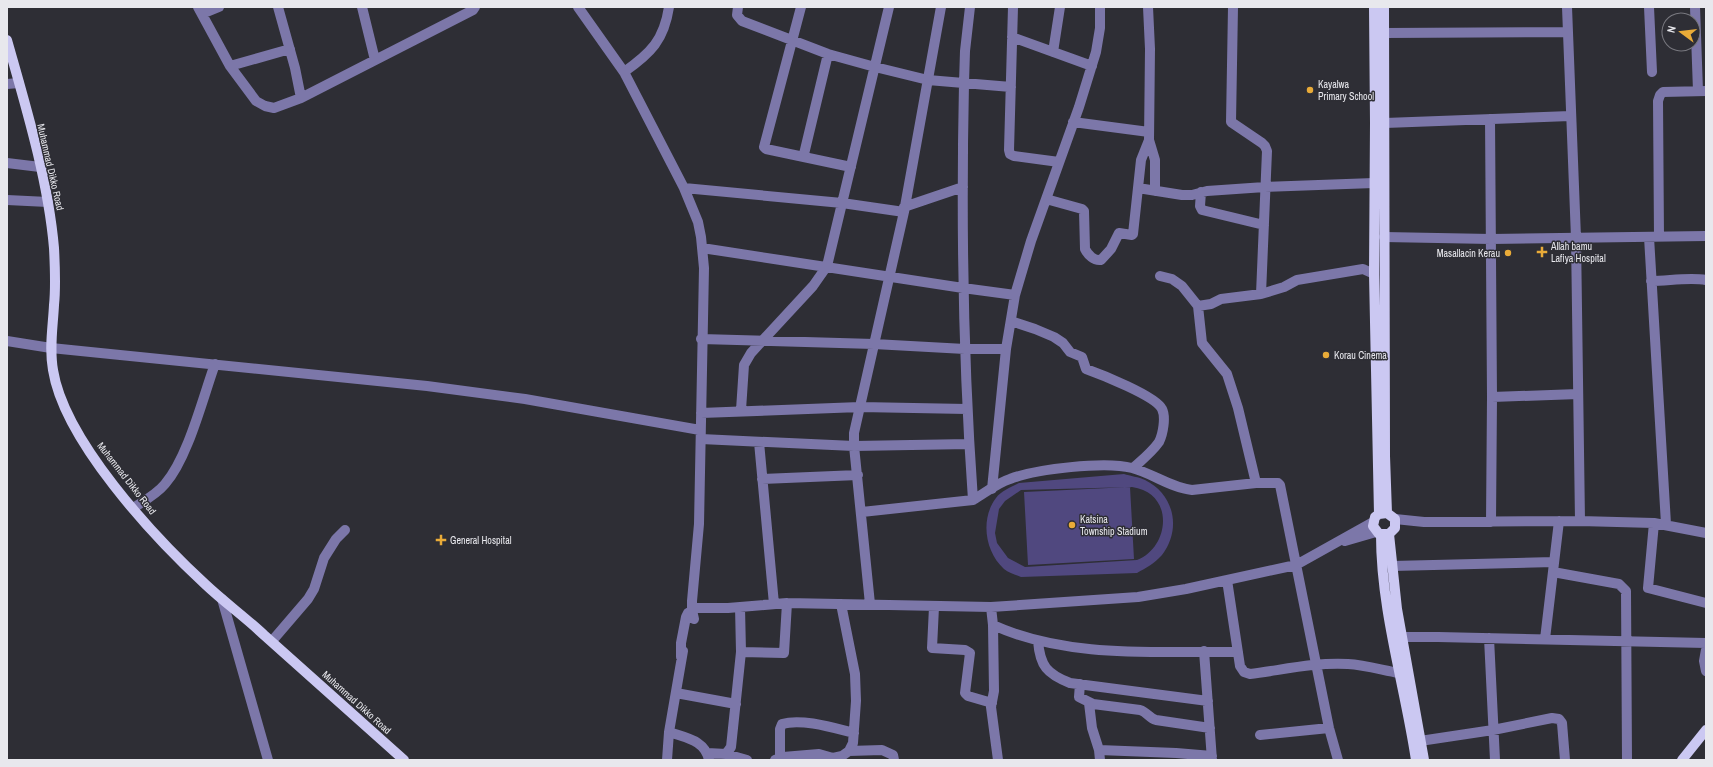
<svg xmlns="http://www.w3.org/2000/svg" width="1713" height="767" viewBox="0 0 1713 767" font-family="'Archivo Narrow',sans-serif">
  <rect width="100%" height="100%" fill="#2e2e35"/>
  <!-- green -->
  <path fill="#50487f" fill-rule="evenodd" d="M 1124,474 C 1130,476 1139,477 1145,480 C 1174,494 1182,529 1162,555 C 1155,563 1146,568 1137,573 L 1021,577 C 1016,575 1009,573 1004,569 C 985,552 980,519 996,498 C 1001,491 1011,487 1019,483 ZM 1132,487 C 1175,493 1170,547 1137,560 L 1025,567 L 1008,558 L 997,543 L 995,533 L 999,509 L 1005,501 L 1021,490 Z
    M 1130,487 L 1134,559 L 1028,565 L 1024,492 Z"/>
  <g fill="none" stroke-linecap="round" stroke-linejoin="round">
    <!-- minor -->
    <path stroke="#7c77a9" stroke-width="10" d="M 198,7 L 230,66 L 256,101 L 265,106 L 274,108 L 301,98 L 473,10 L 475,7
      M 278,7 L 295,68 L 301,98
      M 362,7 L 375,60
      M 578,7 L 624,72 L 684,188 L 698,222 L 701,237 L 704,268 L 699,524 L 692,601 L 692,610 L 694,619
      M 738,7 L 737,15 L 742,21 L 828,54 L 875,67 L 928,80 L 1011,87
      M 801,7 L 764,147 L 766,149 L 851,167
      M 1013,7 L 1009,150 L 1010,154 L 1014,156 L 1059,162
      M 1148,7 L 1150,49 L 1149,140 L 1155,160 L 1155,191
      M 1233,7 L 1231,122 L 1262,143 L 1265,146 L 1267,151 L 1261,294
      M 1567,7 L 1576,238 L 1580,521
      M 1649,7 L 1652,72
      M 1695,7 L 1698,91
      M 202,14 L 219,7
      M 1384,33 L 1567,32
      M 1012,37 L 1092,66
      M 1053,52 L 1060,7
      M 230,66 L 290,49
      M 624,72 C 651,53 664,40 669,7
      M 7,84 L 19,83
      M 1490,119 L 1492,397 L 1491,522
      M 1073,122 L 1149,132
      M 1385,123 L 1570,116
      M 805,157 L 804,154 L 828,54
      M 7,163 L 40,167
      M 684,188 L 842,203 L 904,212
      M 1138,188 L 1182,195 L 1192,195 L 1207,191 L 1265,187 L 1374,183
      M 1201,192 L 1200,206 L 1202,210 L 1264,225
      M 1046,199 L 1082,209 L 1084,211 L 1085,249 C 1088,255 1094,261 1101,260 L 1111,249 L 1119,233 L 1132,235 L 1133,234 L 1141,160 L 1149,140
      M 7,200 L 48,202
      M 904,207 L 963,187
      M 1384,237 L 1491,239 L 1706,236
      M 1649,237 L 1666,524
      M 1659,237 L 1658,101 L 1660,95 L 1663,92 L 1706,91
      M 702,248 L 963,288 L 1015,295
      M 1160,276 L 1172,279 L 1182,286 L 1198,306 L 1202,343 L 1227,374 L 1238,408 L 1256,483
      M 1651,281 C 1668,281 1689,277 1706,280
      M 1198,306 L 1211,304 L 1221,299 L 1261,294 L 1284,287 L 1297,280 L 1363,269 L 1374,274
      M 1011,321 L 1035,329 L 1054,337 L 1063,343 L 1070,352 L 1082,357 L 1086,369 C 1100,374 1156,396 1162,409 C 1166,417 1163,434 1159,442 C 1152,452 1142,460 1133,468
      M 701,339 L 874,344 L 965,349 L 1006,349
      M 7,341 L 51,348 L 427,386 L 525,399 L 700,430
      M 1492,397 L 1578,394
      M 741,410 L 744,365 L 751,353 L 813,286 L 827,266 L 889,7
      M 701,413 L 860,407 L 967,409
      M 701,439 L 854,446 L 969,444
      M 759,442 L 774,604
      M 762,479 L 858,475
      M 992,489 L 1006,349 L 1015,295 L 1031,241 L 1079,107 L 1096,52 L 1100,28 L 1100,7
      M 973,500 C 985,493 997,483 1010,479 C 1036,469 1105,461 1132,468 C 1152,473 1171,488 1192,490 L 1256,483 L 1278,483 L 1280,485 L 1329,728 L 1338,760
      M 133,508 C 144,501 157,494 165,484 C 188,458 203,397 215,364
      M 862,512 L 973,500 C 963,361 961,222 964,83 L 965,51 L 970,7
      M 1395,519 L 1424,522 L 1580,521 L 1654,523 L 1706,533
      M 1654,523 L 1648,588 L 1706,603
      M 1345,541 L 1376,532
      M 1392,566 L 1554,562
      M 1553,572 L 1619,584 L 1626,591 L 1627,760
      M 1227,580 L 1240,666 L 1244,672 L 1250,674 C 1282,670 1316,662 1348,664 C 1365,665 1382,670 1399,673
      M 222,599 L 268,760
      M 870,604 L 854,446 L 854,433 L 904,212 L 941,7
      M 934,607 L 932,648 L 965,650 L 970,653 L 965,693 L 968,696 L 992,703
      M 991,607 L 993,625 L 994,691 L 991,707 L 998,760
      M 993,625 C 1068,659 1157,651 1238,652
      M 1402,637 L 1438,637 L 1706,643
      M 1489,638 L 1495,760
      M 1545,639 L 1559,521
      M 272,641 L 308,599 L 314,589 L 324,558 L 336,539 L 345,530
      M 1038,641 C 1040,666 1047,674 1070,683 L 1208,701
      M 1706,650 L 1704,661 L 1706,671
      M 1204,651 L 1212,760
      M 741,652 L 784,653 L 787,603
      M 681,657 L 681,643 L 686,617 L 688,613 L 696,608 L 728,608 L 787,603 L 991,607 L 1138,597 L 1186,589 L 1296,565 L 1373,522
      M 1080,684 L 1079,697 L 1093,704 L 1140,710 C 1147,712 1149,718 1156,720 L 1210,728
      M 676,693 L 736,704
      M 1089,703 L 1092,728 L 1099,750 L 1100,760
      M 669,732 C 686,738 705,740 709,760
      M 1260,735 L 1329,728
      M 1420,741 L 1493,730 L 1552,718 L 1559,719 L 1562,723 L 1565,760
      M 1099,750 L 1176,753 L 1212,756
      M 849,751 L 882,750 L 893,755 L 894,760
      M 707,753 L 726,754 L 747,760
      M 726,754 L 731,747 L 741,652 L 740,607
      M 780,758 L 780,729 L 782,724 C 802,718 834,728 854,733
      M 667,760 L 669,732 L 683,651
      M 775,760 L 783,757 L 819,754 L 833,758 L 842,756 L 849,751 L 853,743 L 856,701 L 855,674 L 841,604"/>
    <!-- major -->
    <path stroke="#cbc8f2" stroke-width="10" d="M 1374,7 L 1375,123 L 1374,274 L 1379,514 L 1375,517 L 1373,526 L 1379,534 L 1389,534 L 1395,528 L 1395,519 L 1387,513 L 1379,514
      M 1384,7 L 1385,456 L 1387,513
      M 7,40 C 26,107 48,179 54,248 C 55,267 56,286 54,305 C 53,326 49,348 53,370 C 64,440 153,536 205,584 C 224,602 245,617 264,635 C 311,677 357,718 404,760
      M 1389,534 L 1397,609 L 1424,760
      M 1381,535 C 1381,611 1405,686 1416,760
      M 1682,760 L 1706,730"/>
  </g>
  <!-- markers -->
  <g fill="#e9ab38" stroke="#2e2e35" stroke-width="1.5">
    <circle cx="1310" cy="90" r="4"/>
    <path d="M1540 246h4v4h4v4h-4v4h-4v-4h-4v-4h4z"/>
    <circle cx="1508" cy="253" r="4"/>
    <circle cx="1326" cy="355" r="4"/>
    <circle cx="1072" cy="525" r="4"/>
    <path d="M439 534h4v4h4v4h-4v4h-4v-4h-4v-4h4z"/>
  </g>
  <g text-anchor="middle" stroke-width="3" stroke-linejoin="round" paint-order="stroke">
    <!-- poi labels -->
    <g font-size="10" fill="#e8e8ed" stroke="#2e2e35" text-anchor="start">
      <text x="1318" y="88">Kayalwa<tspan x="1318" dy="12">Primary School</tspan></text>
      <text x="1551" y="250">Allah bamu<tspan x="1551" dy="12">Lafiya Hospital</tspan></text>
      <text x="1500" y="257" text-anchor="end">Masallacin Kerau</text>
      <text x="1334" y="359">Korau Cinema</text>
      <text x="1080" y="523">Katsina<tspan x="1080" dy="12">Township Stadium</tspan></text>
      <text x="450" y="544">General Hospital</text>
    </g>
    <!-- street labels -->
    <g font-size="10" fill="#e8e8ed" stroke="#2e2e35">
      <text transform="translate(51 167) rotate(77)" y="4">Muhammad Dikko Road</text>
      <text transform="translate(127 478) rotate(52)" y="4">Muhammad Dikko Road</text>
      <text transform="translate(357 702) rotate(42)" y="4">Muhammad Dikko Road</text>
    </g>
  </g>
  <!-- border -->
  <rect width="1713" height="767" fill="none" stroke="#e8e8ed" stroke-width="16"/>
  <!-- north arrow -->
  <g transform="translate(1681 32) rotate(285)"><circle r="19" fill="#2e2e35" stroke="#78787f"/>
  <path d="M0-3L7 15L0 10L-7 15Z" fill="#e9ab38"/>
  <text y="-6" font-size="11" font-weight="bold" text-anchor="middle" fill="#e8e8ed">N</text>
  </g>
</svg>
